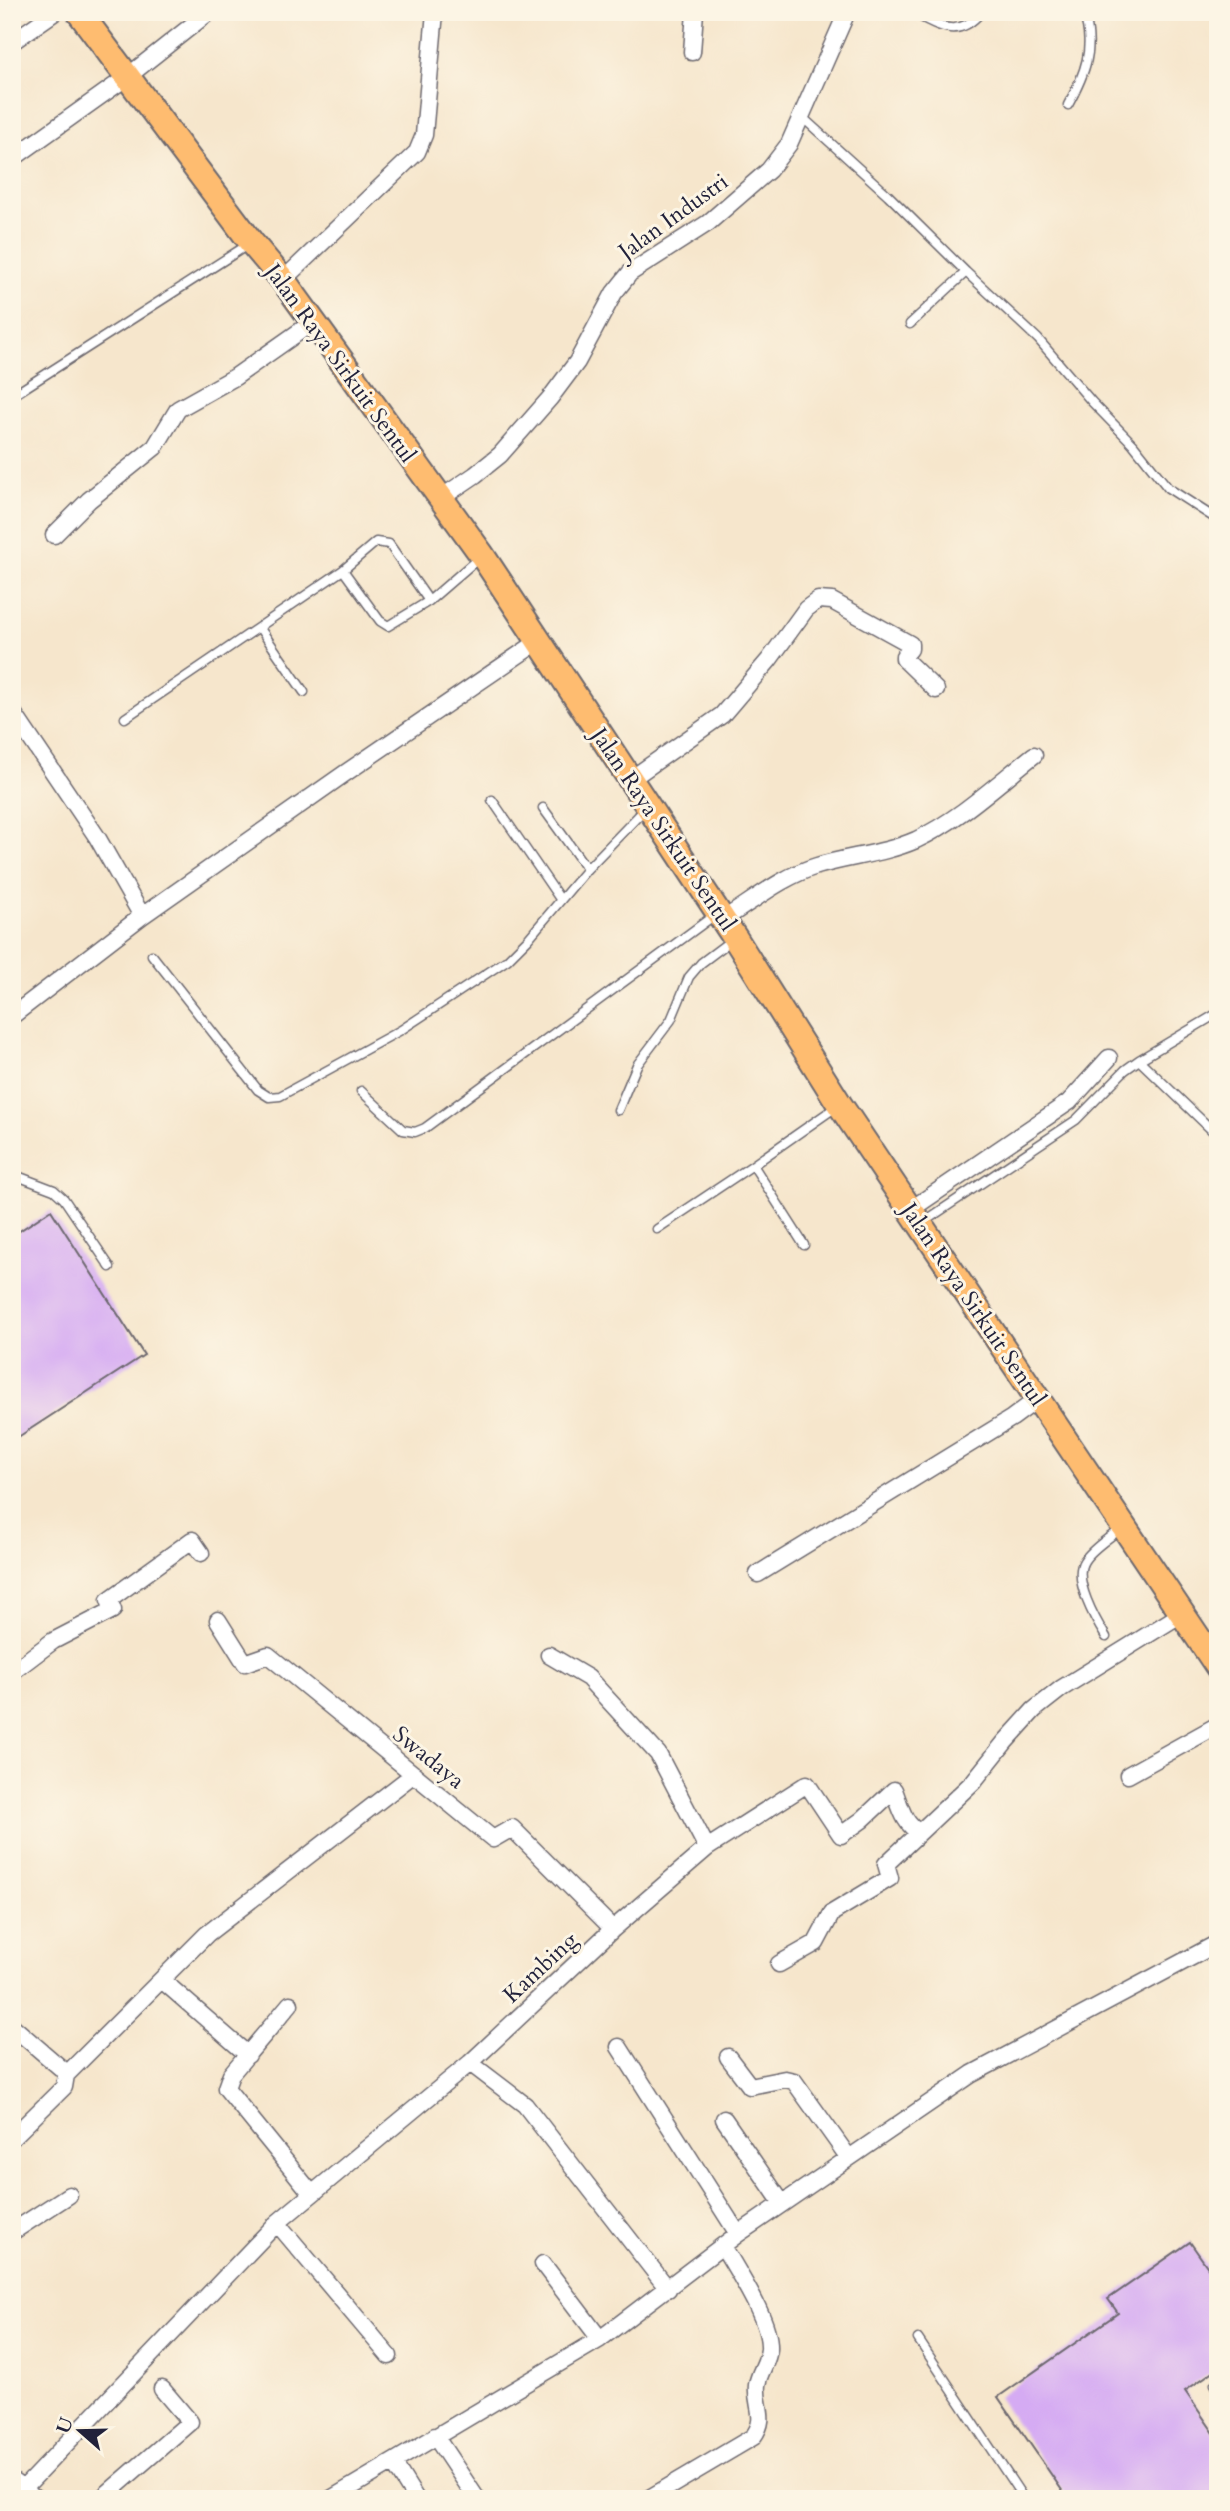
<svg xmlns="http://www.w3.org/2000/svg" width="1230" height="2511" viewBox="0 0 1230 2511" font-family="Cardo,serif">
  <rect width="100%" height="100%" fill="#fcf5e5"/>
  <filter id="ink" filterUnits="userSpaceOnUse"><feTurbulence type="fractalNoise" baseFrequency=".0143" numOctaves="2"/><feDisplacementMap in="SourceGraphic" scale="14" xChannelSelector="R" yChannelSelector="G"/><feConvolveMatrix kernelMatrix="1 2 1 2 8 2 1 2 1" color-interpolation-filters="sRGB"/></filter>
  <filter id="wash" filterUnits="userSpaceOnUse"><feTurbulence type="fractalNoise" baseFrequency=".00686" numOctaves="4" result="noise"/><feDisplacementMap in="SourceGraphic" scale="28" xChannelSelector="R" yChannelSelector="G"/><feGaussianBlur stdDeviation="1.57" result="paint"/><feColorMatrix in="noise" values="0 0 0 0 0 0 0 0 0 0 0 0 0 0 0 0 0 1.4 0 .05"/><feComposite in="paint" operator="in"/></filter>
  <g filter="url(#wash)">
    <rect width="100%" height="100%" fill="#f6e6cc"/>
    <g id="blocks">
      <!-- building -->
      <path fill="#d5abf3" d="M 51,1210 L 144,1355 L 12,1441 L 12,1236 Z
        M 1190,2242 L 1218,2282 L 1218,2368 L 1185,2391 L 1218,2439 L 1218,2499 L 1068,2499 L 998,2397 L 1118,2313 L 1108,2299 Z"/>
    </g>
  </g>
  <g filter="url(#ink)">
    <use href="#blocks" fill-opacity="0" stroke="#6c676e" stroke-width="2"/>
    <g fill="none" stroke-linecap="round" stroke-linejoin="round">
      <defs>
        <path id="lane" d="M 912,12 C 938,26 958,40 981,12
          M 1068,105 C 1085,74 1096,47 1083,12
          M 801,116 L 888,195 L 966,272 L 1038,339 L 1092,402 L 1133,444 L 1168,488 L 1218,520
          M 910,324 L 966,272
          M 15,394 L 249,244
          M 343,570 L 380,621 L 388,626 L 429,601 L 481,556
          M 259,627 L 304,692
          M 125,718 L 343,570 L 376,542 L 389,544 L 429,601
          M 492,800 L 560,899
          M 543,808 L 587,869
          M 152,955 L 258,1090 L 269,1097 L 280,1096 L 401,1030 L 507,960 L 528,939 L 587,869 L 645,809
          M 1139,1060 L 1218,1013
          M 361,1091 L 403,1130 L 415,1132 L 425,1128 L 716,914
          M 618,1110 L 637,1065 L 671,1020 L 689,977 L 701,963 L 733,939
          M 12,1174 L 54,1190 L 64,1199 L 110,1267
          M 12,1184 L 15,1197 L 12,1209
          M 922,1223 L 1076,1120 L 1125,1070 L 1139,1060 L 1218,1136
          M 657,1229 L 753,1165
          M 804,1245 L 753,1165 L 836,1107
          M 1106,1637 C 1096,1621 1072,1579 1084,1561 C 1092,1548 1110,1538 1121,1528
          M 918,2339 L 1024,2499
          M 1215,2384 L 1218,2389"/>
        <path id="street" d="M 12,42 L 55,12
          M 692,52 L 695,12
          M 12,159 L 127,77 L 209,12
          M 283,280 L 417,152 L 424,135 L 435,12
          M 441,498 L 475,475 L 500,455 L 550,398 L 577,362 L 614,293 L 630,273 L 708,223 L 769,170 L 789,144 L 847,12
          M 54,535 L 89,500 L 155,447 L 178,409 L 235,377 L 313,322
          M 12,711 L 97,837 L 142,916
          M 631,779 L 722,715 L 769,660 L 806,609 L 818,600 L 832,601 L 910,644 L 910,649 L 904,656 L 904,659 L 936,690
          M 724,919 C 753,901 783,876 817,866 C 850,856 884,854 916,840 C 959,820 997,784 1034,755
          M 12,1016 L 142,916 L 344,774 L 539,641
          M 910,1210 L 1069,1102 L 1109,1058
          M 758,1574 L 1012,1418 L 1039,1398
          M 218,1620 L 245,1663 L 268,1655 L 493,1839 L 512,1828 L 613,1929
          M 549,1655 L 588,1678 L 658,1754 L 707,1848
          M 12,1672 L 53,1641 L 113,1610 L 109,1600 L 192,1540 L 201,1553
          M 1128,1775 L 1218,1725
          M 779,1964 L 816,1943 L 832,1913 L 890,1878 L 886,1864 L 920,1832
          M 163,1981 L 248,2055
          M 290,2004 L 231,2074 L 226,2088 L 312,2194
          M 12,2026 L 62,2069 L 66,2075 L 64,2087 L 12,2138
          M 619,2047 L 738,2234
          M 728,2057 L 750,2086 L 785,2079 L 794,2081 L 849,2158
          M 470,2063 L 525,2105 L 668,2289
          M 66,2075 L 207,1934 L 414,1774
          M 724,2119 L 782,2203
          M 277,2223 L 389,2356
          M 12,2232 L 69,2195
          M 543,2264 L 600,2339
          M 435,2436 L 477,2499
          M 393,2462 L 416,2499
          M 12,2481 L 37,2499
          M 23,2489 L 277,2223 L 470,2063 L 613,1929 L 707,1848 L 807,1784 L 841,1835 L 862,1820 L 894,1790 C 900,1805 904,1826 920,1832 L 973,1782 L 1005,1742 L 1034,1710 L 1062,1688 L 1183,1613
          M 101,2499 L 190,2422 L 162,2389
          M 331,2499 L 600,2339 L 738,2234 L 972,2074 L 1218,1943
          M 648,2499 L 753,2437 C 768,2417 755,2407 757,2385 C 759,2372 768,2362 769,2349 C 771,2321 737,2271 723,2246"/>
        <path id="primary" d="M 79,12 L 251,242 L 283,280 L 482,555 L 735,938 L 840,1105 L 1218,1667"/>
      </defs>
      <!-- lane casing -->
      <use href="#lane" stroke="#6c676e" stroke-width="11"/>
      <!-- street casing -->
      <use href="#street" stroke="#6c676e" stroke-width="19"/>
      <!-- primary casing -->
      <use href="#primary" stroke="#6c676e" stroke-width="28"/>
      <!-- lane -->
      <use href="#lane" stroke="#fff" stroke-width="8"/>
      <!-- street -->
      <use href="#street" stroke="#fff" stroke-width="16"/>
      <!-- primary -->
      <use href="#primary" stroke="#febc70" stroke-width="24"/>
    </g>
  </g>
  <g text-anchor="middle" stroke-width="6" stroke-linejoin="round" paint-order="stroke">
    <!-- street labels -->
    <g font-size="23" fill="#22223b" stroke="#fcf5e5">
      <text transform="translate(673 216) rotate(-36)" y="8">Jalan Industri</text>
      <text transform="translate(341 363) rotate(54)" y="8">Jalan Raya Sirkuit Sentul</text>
      <text transform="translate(664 829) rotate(56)" y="8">Jalan Raya Sirkuit Sentul</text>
      <text transform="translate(974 1304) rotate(56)" y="8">Jalan Raya Sirkuit Sentul</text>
      <text transform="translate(429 1757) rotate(39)" y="8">Swadaya</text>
      <text transform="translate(540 1967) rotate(-43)" y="8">Kambing</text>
    </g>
  </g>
  <!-- margin -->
  <rect width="1230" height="2511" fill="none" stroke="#fcf5e5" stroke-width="42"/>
  <!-- north arrow -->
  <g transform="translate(80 2431) rotate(290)" stroke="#fcf5e5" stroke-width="5" paint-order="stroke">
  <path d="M0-5L12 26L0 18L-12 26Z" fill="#22223b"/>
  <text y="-10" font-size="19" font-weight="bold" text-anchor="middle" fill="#22223b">U</text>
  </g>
</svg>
